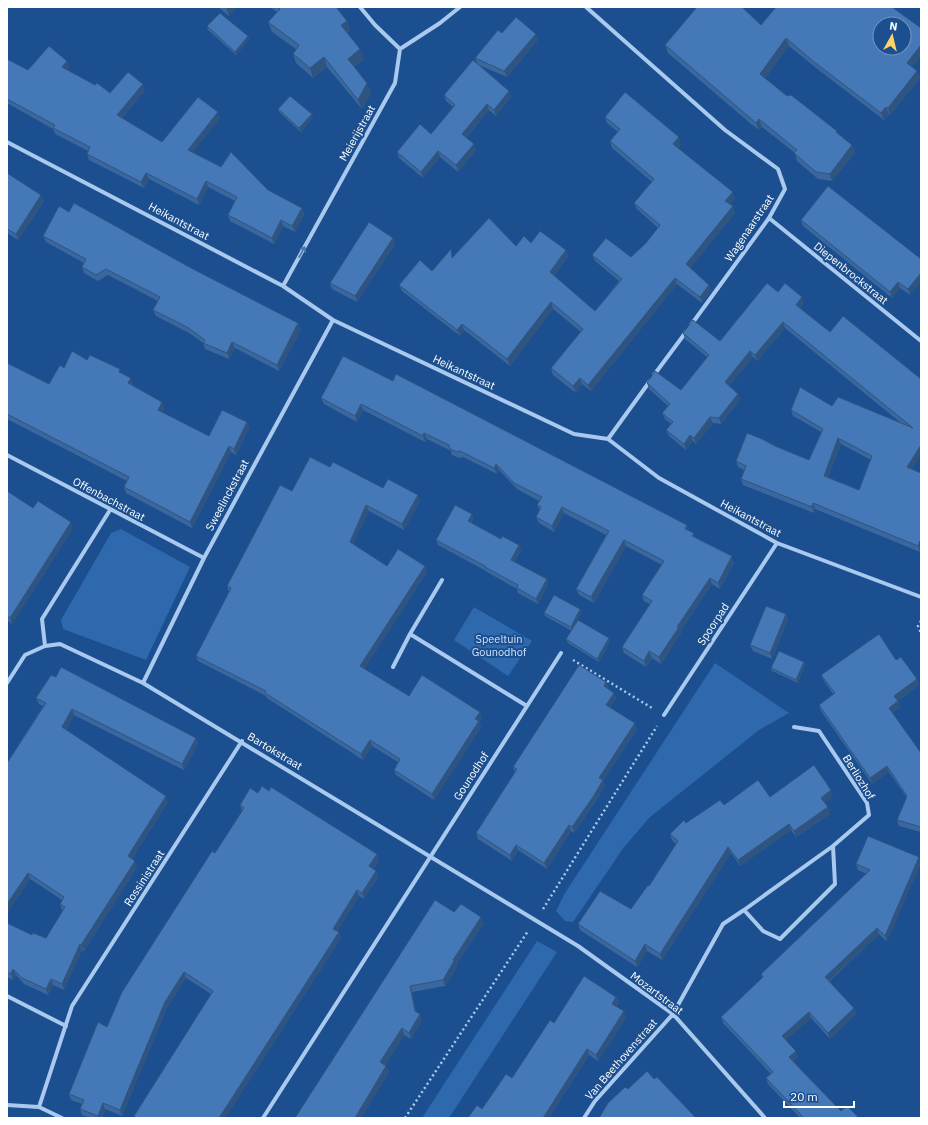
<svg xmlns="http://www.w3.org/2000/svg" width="928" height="1125" viewBox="0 0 928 1125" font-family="'IBM Plex Sans',sans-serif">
  <rect width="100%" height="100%" fill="#1b4f8f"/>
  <!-- green -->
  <path fill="#2e69ad" d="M 121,529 L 190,567 L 146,660 L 63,629 L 61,620 L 111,533 Z
    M 474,607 L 532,641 L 508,676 L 454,640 Z
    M 715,663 L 789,713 L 759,730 L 650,817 L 624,847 L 573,922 L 565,921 L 556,911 L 565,893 Z
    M 537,941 L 557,952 L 449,1118 L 422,1118 Z"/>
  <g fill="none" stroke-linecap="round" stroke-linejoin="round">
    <!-- path -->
    <path stroke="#a9c9ee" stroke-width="2.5" stroke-dasharray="2 3" stroke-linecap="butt" d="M 921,621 L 918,626 L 921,633
      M 573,660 L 652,708
      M 543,909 L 657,726
      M 405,1118 L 528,931"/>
    <!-- street -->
    <path stroke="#a9c9ee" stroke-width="4" d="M 360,7 L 375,25 L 400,49
      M 586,7 L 725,130 L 778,169 L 785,189 L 769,218 L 691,325
      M 7,142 L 283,286 L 333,320 L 574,434 L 608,439 L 659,478 L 777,543 L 921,597
      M 769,218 L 921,341
      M 283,286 L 395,83 L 400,49 L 440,23 L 460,7
      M 654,375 L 686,332
      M 608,439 L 650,381
      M 7,455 L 204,558
      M 410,634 L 527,706
      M 45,646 L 42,619 L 110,510
      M 393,667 L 410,634 L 442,580
      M 7,683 L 25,655 L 45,646 L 60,644 L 143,683 L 578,946 L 673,1014 L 765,1118
      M 143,683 L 204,558 L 333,320
      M 664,715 L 777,543
      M 744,910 L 763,931 L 780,939 L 835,884 L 833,846
      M 7,996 L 66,1026
      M 7,1105 L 39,1107
      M 62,1118 L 39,1107 L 72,1006 L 242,741
      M 263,1118 L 561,653
      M 584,1118 L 595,1101 L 673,1014 L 723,924 L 744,910 L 833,846 L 869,815 L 867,803 L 819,731 L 794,727"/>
  </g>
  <!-- wall -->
  <path fill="#3a679d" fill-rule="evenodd" d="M 218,7 L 237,7 L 229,16 Z
    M 270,7 L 336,7 L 347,21 L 350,30 L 347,33 L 360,49 L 364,59 L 354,67 L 371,93 L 362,109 L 327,67 L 313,78 L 296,63 L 293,54 L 296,49 L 272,32 L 268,22 L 277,12 Z
    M 761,25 L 913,67 L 917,71 L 920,78 L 890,115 L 889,114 L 884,120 L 816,68 L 789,46 L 765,78 L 787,96 L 838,134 L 852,145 L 855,153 L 832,181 L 818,179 L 797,161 L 795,153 L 762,127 L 759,130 L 751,124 L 668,53 L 665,45 Z
    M 207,26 L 248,36 L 249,39 L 236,55 L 208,30 Z
    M 538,40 L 507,77 L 479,65 L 509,91 L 511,97 L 496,116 L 489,110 L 466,138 L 476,150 L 458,172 L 440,157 L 423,178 L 399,158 L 397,152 L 431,134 L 453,107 L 446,101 L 444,95 L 477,63 L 475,58 Z
    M 7,59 L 28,70 L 67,61 L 69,67 L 67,70 L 110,93 L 145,90 L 122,118 L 162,142 L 220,118 L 193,152 L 302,208 L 304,214 L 295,232 L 283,226 L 274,244 L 230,221 L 228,215 L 235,201 L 208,187 L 199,205 L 149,179 L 144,188 L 89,160 L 87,154 L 88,151 L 55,134 L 53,129 L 7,103 Z
    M 278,109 L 313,117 L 301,132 L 279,112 Z
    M 605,117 L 681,144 L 678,148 L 735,198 L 730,204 L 733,206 L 735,213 L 690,268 L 709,285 L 711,291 L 702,303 L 677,284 L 591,391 L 582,384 L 576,393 L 553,375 L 551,368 L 581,332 L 553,309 L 510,366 L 464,330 L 460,336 L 402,291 L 399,285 L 432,271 L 453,256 L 516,246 L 531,243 L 566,250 L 568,257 L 554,276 L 595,311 L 619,281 L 595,261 L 592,255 L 631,257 L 646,243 L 658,228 L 637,209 L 634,203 L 652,182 L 612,148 L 610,141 L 618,132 L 607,123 Z
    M 7,173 L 44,201 L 18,240 L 7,233 Z
    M 69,212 L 191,268 L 298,323 L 301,330 L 279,371 L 235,348 L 229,359 L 205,349 L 203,343 L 189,333 L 156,316 L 153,310 L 158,301 L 108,275 L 98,281 L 84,273 L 82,267 L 84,263 L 46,242 L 43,236 Z
    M 801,220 L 921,259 L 910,295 L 900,288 L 892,298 L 803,226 Z
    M 393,238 L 395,244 L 357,302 L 332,289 L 330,283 Z
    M 778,292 L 804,303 L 800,308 L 830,332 L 921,379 L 912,469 L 920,552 L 815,509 L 814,513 L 743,485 L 741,479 L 744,470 L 738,467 L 736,461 L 775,446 L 809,460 L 821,432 L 793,416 L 791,410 L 832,406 L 902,424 L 785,328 L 757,361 L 753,357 L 729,386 L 738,394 L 740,400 L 721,424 L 713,423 L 696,444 L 693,441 L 686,450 L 669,436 L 666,430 L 671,424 L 665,419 L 662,413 L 668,406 L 649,389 L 647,383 L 681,390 L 707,357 L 685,339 L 683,333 L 720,341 ZM 841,444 L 871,460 L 859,490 L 828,477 Z
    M 87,360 L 121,373 L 133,384 L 132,385 L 162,402 L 164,408 L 162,412 L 209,436 L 247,422 L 249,428 L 236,455 L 231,452 L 192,528 L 126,493 L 124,487 L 127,481 L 7,419 L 7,363 L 49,384 L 64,368 Z
    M 393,381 L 687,525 L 689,531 L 695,537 L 734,563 L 720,589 L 712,584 L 680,632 L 681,633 L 661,664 L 652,658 L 646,667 L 624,653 L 622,647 L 650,604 L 644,601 L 642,595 L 662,565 L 626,546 L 594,603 L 579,595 L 576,589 L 606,535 L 564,513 L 554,532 L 539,523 L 536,517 L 540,511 L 537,505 L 539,501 L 517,489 L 499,470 L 497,474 L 463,457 L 459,458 L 452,455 L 451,451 L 427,439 L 425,442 L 363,410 L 357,422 L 324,404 L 321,398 Z
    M 330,467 L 383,488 L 420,501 L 404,530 L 369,511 L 353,544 L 387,566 L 425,566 L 427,572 L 364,669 L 409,696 L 482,718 L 479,722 L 481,727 L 434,800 L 396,775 L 394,770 L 398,762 L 372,746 L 363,760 L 267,698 L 266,696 L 198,661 L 196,656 L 229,592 L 227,586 L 292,491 Z
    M 7,491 L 33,508 L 73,528 L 12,624 L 8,621 L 7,622 Z
    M 472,514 L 473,519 L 471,523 L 501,539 L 519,545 L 521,550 L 514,562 L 547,579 L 548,584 L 538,604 L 518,593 L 517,589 L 487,572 L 486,571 L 438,545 L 436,540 Z
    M 580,609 L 581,612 L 572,630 L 610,642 L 599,662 L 568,643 L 566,639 L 572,631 L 545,616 L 544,613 Z
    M 786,614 L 788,620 L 772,659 L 753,651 L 750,645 Z
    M 896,660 L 917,679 L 919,685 L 898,701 L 900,707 L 892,713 L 921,753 L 921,832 L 899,826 L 897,820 L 907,798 L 889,772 L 872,784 L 821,711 L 819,705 L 833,694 L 824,681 L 821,675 Z
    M 804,662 L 805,665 L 798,683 L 772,671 L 771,668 Z
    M 606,682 L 608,689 L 614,693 L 616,698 L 610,708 L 637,729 L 603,781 L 605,786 L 595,802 L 574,833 L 571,831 L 547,869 L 518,850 L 512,861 L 478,839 L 476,833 L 515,772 L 513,767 Z
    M 36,698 L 196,738 L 198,744 L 184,770 L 74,715 L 66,730 L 168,802 L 132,859 L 137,867 L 84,951 L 82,950 L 64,990 L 53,985 L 48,995 L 24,984 L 16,975 L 13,980 L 7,977 L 7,923 L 32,935 L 46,938 L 63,911 L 62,910 L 60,904 L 62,900 L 30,879 L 7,913 L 7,763 L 43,706 L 39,704 Z
    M 269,791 L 377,854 L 379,860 L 373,869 L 376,871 L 378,877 L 364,899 L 359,896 L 337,931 L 339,932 L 341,938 L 225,1118 L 134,1118 L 134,1116 L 211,994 L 186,978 L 167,1008 L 122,1116 L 105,1109 L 102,1118 L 90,1118 L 82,1115 L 80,1109 L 82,1104 L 71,1100 L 69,1094 L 107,1027 L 242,811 L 240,805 L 258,793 Z
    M 833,796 L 824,803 L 830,814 L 796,837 L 791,830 L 740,866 L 731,853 L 662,960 L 647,951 L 637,967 L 580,930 L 578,924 L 631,909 L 649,886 L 676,844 L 672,840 L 670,834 L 686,823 L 724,805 L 770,797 Z
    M 868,836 L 887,942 L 879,934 L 829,982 L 854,1008 L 856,1014 L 830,1039 L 811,1018 L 786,1040 L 798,1057 L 793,1061 L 841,1111 L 859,1118 L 800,1118 L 768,1084 L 766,1078 L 771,1074 L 723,1023 L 721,1017 L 762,978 L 761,974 L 867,874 L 858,870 L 856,864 Z
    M 454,912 L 484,923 L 456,965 L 457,967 L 445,986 L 412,992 L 416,1012 L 422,1020 L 411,1039 L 404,1035 L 385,1065 L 389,1072 L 361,1118 L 295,1118 Z
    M 616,997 L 619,1003 L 616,1007 L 626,1018 L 598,1061 L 589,1055 L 549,1118 L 468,1118 L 482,1109 L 512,1078 L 554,1023 Z"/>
  <!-- shaded-wall -->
  <path fill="#305480" d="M 226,7 L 237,7 L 229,16 Z
    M 347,21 L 350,30 L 344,35 L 341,25 Z
    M 536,34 L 538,40 L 507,77 L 504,71 Z
    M 248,36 L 249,39 L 236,55 L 235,52 Z
    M 786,38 L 789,46 L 763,82 L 760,74 Z
    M 921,45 L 921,56 L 910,70 L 907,63 Z
    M 360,49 L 364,59 L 351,69 L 348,59 Z
    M 324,57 L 327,67 L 313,78 L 310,68 Z
    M 67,61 L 69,67 L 64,73 L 62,67 Z
    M 917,71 L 920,78 L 890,115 L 888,108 Z
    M 367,83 L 371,93 L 362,109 L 358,100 Z
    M 143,84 L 145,90 L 119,121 L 117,115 Z
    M 509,91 L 511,97 L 496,116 L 494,110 Z
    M 487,104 L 489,110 L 464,140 L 462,134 Z
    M 886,107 L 889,114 L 884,120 L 881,113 Z
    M 218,112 L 220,118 L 190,156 L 188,150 Z
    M 312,114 L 313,117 L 301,132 L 299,128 Z
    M 759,119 L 762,127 L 759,130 L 756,123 Z
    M 679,137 L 681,144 L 676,150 L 673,144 Z
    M 474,144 L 476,150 L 458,172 L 456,165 Z
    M 852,145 L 855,153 L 832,181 L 830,174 Z
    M 438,151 L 440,157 L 423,178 L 421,172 Z
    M 146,173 L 149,179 L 144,188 L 141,182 Z
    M 206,181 L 208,187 L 199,205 L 197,199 Z
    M 733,192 L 735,198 L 728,207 L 725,201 Z
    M 41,195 L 44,201 L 18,240 L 16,234 Z
    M 733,206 L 735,213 L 688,271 L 686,264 Z
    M 302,208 L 304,214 L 295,232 L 292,226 Z
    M 281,220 L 283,226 L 274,244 L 272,238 Z
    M 393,238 L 395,244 L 357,302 L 355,296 Z
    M 566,250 L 568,257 L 552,278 L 550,272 Z
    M 921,273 L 921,282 L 910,295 L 908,289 Z
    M 675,278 L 677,284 L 591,391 L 588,385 Z
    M 898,282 L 900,288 L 892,298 L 890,292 Z
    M 709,285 L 711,291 L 702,303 L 700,297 Z
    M 802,297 L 804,303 L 798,311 L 796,305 Z
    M 551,302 L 553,309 L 510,366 L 507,359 Z
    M 783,322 L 785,328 L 757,361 L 755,355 Z
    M 298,323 L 301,330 L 279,371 L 277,365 Z
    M 462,324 L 464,330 L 460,336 L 457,330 Z
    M 232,342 L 235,348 L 229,359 L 227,353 Z
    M 750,351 L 753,357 L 727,388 L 725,382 Z
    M 131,378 L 133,384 L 130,389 L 128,383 Z
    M 580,378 L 582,384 L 576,393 L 573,386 Z
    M 738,394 L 740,400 L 721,424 L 719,418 Z
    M 162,402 L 164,408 L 160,416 L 158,410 Z
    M 361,404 L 363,410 L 357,422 L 355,416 Z
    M 710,417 L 713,423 L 696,444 L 694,438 Z
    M 247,422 L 249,428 L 236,455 L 234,449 Z
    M 424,433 L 427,439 L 425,442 L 423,436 Z
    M 690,435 L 693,441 L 686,450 L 684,444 Z
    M 838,438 L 841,444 L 826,482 L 824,476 Z
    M 921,445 L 921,455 L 909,473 L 907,467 Z
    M 229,446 L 231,452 L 192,528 L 190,522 Z
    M 496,464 L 499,470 L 497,474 L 494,468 Z
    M 418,495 L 420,501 L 404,530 L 402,524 Z
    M 813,503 L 815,509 L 814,513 L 812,507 Z
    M 366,505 L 369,511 L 352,548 L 350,542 Z
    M 562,507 L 564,513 L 554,532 L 552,526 Z
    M 472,514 L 473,519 L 470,526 L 468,521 Z
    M 71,522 L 73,528 L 12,624 L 10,618 Z
    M 687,525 L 689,531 L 685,529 Z
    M 921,539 L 921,550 L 920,552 L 918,546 Z
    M 624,540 L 626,546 L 594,603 L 591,597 Z
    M 519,545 L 521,550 L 512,565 L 511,560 Z
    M 732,556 L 734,563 L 720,589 L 718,583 Z
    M 425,566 L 427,572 L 362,672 L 360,666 Z
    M 710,578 L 712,584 L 680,632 L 681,633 L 661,664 L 659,657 L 677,627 Z
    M 547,579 L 548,584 L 538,604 L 536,599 Z
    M 580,609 L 581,612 L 572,631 L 571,627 Z
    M 786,614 L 788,620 L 772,659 L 770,653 Z
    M 609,638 L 610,642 L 599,662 L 597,659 Z
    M 649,651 L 652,658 L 646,667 L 644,661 Z
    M 804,662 L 805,665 L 798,683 L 796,680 Z
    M 917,679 L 919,685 L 896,702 L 894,696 Z
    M 606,682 L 609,688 L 606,692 L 604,686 Z
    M 614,693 L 616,698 L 608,711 L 606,705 Z
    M 898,701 L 900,707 L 891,714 L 889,708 Z
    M 72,709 L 74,715 L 64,733 L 62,727 Z
    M 480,712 L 482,718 L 479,722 L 481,727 L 434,800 L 432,794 Z
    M 635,723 L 637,729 L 603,781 L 605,786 L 574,833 L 572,827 L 599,778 Z
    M 196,738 L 198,744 L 184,770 L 182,764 Z
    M 370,740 L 372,746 L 363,760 L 361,754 Z
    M 887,766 L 889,772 L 872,784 L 870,778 Z
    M 831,790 L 833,796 L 823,804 L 821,798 Z
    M 166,796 L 168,802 L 130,862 L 128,856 Z
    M 828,807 L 830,814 L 796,837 L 794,831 Z
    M 789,824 L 791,830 L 740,866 L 738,860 Z
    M 569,825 L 571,831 L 547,869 L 544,863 Z
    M 516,845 L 518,850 L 512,861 L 510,855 Z
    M 728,847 L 731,853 L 662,960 L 660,954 Z
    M 377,854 L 379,860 L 371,872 L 369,866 Z
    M 919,857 L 921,862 L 921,864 L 887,942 L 885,936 Z
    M 135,861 L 137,867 L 84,951 L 81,945 Z
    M 376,871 L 378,877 L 364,899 L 362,893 Z
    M 28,873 L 30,879 L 7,913 L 7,904 Z
    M 357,890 L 359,896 L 335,935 L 333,929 Z
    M 481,917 L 484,923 L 456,965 L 457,967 L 445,986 L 443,980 L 453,960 Z
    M 877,928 L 879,934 L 827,983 L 825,977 Z
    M 339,932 L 341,938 L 225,1118 L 219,1118 Z
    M 80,944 L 82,950 L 64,990 L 62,984 Z
    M 645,944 L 647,951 L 637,967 L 635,961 Z
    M 13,969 L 16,975 L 13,980 L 11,974 Z
    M 184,972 L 186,978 L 167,1008 L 122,1116 L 120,1110 L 165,1002 Z
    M 51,979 L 53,985 L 48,995 L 46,989 Z
    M 410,986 L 412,992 L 417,1017 L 415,1011 Z
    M 616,997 L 619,1003 L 614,1010 L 612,1004 Z
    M 854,1008 L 856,1014 L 830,1039 L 828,1033 Z
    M 624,1011 L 626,1018 L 598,1061 L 596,1055 Z
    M 809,1012 L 811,1018 L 784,1042 L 782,1036 Z
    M 420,1014 L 422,1020 L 411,1039 L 409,1033 Z
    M 402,1028 L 404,1035 L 383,1068 L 380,1062 Z
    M 587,1049 L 589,1055 L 549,1118 L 543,1118 Z
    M 796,1051 L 798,1057 L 792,1063 L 789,1057 Z
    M 386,1066 L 389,1072 L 361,1118 L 355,1118 Z
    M 103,1103 L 105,1109 L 102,1118 L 99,1118 L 98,1116 Z"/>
  <!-- building -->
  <path fill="#4478b7" stroke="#305480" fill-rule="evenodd" d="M 278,7 L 336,7 L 347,21 L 341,25 L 360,49 L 348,59 L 367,83 L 358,100 L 324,57 L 310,68 L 293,54 L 299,45 L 268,22 L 280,9 Z
    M 697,7 L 742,7 L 761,25 L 776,7 L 892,7 L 921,28 L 921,45 L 907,63 L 917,71 L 888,108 L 886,107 L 881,113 L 813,61 L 786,38 L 760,74 L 787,96 L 791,95 L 837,131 L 836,132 L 852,145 L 830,174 L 816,172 L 794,153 L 797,150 L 759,119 L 756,123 L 665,45 ZM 880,24 L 904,24 L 904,48 L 880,48 Z
    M 220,13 L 248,36 L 235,52 L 207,26 Z
    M 516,17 L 536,34 L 504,71 L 475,58 L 498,30 L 502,33 Z
    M 49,46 L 67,61 L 62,67 L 95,85 L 97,83 L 110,93 L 128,72 L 143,84 L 117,115 L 162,142 L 198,97 L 218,112 L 188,150 L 221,167 L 231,152 L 268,190 L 302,208 L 292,226 L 281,220 L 272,238 L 228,215 L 237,197 L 206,181 L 197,199 L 146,173 L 141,182 L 87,154 L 90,147 L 53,128 L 55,125 L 7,99 L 7,59 L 28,70 Z
    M 473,60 L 509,91 L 494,110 L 487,104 L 462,134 L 474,144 L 456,165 L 438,151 L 421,172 L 397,152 L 420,124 L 431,134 L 455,105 L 444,95 Z
    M 625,92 L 679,137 L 673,144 L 733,192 L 725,201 L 733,206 L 686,264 L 709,285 L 700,297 L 675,278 L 588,385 L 580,378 L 573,386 L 551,368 L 583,329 L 551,302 L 507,359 L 462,324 L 457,330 L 399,285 L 420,260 L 432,271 L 451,249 L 452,258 L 489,218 L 516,246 L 524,236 L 531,243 L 540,231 L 566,250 L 550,272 L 595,311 L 622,279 L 592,255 L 606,238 L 631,257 L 646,243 L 660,225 L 634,203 L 654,179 L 610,141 L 620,129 L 605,117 Z
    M 290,96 L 312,114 L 299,128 L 278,109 Z
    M 7,173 L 41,195 L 16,234 L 7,229 Z
    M 828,186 L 921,259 L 921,273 L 908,289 L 898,282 L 890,292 L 801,220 Z
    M 74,203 L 191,268 L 298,323 L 277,365 L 232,342 L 227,353 L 203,343 L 205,340 L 187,327 L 153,310 L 160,297 L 106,269 L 96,275 L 82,267 L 86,259 L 43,236 L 59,206 L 69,212 Z
    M 369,222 L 393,238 L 355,296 L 330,283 Z
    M 767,283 L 778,292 L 785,283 L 802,297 L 796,305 L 830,332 L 843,316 L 921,379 L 921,445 L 907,467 L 921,473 L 921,539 L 918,546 L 813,503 L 812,507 L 741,479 L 746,466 L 736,461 L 747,433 L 762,439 L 775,446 L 809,460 L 823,429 L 791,410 L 800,387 L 832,406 L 838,397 L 913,428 L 783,322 L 755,355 L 750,351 L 725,382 L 738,394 L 719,418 L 710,417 L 694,438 L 690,435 L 684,444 L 666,430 L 673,422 L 662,413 L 670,404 L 647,383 L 655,371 L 681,390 L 709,355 L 683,333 L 693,320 L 720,341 ZM 838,438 L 872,456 L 859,490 L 824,476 Z
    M 72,351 L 87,360 L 90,355 L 120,369 L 119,372 L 131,378 L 128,383 L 162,402 L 158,410 L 209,436 L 222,410 L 247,422 L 234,449 L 229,446 L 190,522 L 124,487 L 129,477 L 7,414 L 7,363 L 49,384 L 60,365 L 64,368 Z
    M 343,356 L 393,381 L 396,374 L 687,525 L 685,529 L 694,533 L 692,536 L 732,556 L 718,583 L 710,578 L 677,627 L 679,627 L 659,657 L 649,651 L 644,661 L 622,647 L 652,601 L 642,595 L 664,561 L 624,540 L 591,597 L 576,589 L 609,531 L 562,507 L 552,526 L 536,517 L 541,507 L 537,505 L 542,497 L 514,483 L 496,464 L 494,468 L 460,451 L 457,452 L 450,449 L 449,445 L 424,433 L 423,436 L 361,404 L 355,416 L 321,398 Z
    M 310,457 L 330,467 L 333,462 L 383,488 L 388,479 L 418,495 L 402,524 L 366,505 L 350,542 L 387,566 L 398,549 L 425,566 L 360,666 L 409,696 L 422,675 L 480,712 L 475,719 L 479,721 L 432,794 L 394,770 L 400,759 L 370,740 L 361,754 L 265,693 L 266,691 L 196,656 L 231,588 L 227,586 L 280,485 L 292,491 Z
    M 7,491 L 33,508 L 38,501 L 71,522 L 10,618 L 7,616 Z
    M 455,505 L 472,514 L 468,521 L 501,539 L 502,536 L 519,545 L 511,560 L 547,579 L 536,599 L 517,588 L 518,585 L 485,567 L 485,566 L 436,540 Z
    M 554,595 L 580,609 L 571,627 L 544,613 Z
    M 766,606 L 786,614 L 770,653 L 750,645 Z
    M 578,620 L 609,638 L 597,659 L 566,639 Z
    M 879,634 L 896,660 L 901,657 L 917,679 L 894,696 L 898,701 L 889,708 L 921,753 L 921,827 L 897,820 L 907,796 L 887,766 L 870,778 L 819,705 L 835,693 L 821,675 Z
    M 779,651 L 804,662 L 796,680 L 771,668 Z
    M 579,665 L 606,682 L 604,686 L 614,693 L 606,705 L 635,723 L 599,778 L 603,780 L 593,797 L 572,827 L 569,825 L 544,863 L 516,845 L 510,855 L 476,833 L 517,769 L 513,767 Z
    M 61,667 L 196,738 L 182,764 L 72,709 L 62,727 L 166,796 L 128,856 L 135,861 L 81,945 L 80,944 L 62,984 L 51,979 L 46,989 L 22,978 L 13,969 L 11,974 L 7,972 L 7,923 L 32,935 L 33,933 L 46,938 L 65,907 L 60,904 L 64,897 L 28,873 L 7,904 L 7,763 L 46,703 L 36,698 L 51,675 L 56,677 Z
    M 814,765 L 831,790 L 821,798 L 828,807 L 794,831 L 789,824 L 738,860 L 728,847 L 660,954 L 645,944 L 635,961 L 578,924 L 600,891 L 631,909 L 648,885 L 649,886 L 678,841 L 670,834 L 684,820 L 686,823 L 720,800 L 724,805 L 758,780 L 770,797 Z
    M 262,786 L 269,791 L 271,787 L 377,854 L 369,866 L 376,871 L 362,893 L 357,890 L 333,929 L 339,932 L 219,1118 L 137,1118 L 134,1116 L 213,991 L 184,972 L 165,1002 L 120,1110 L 103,1103 L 98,1116 L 80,1109 L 84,1100 L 69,1094 L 98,1022 L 107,1027 L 122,992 L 212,851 L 215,853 L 244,808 L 240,805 L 250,788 L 258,793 Z
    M 868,836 L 919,857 L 885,936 L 877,928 L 825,977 L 854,1008 L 828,1033 L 809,1012 L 782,1036 L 796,1051 L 789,1057 L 802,1071 L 841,1111 L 847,1106 L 859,1118 L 804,1118 L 766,1078 L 773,1072 L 721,1017 L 763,977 L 761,974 L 870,870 L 856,864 Z
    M 435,900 L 454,912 L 461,904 L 481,917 L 453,960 L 454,961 L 443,980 L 410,986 L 415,1011 L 420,1014 L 409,1033 L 402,1028 L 380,1062 L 386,1066 L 355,1118 L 295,1118 Z
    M 584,976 L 616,997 L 612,1004 L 624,1011 L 596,1055 L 587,1049 L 543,1118 L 468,1118 L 477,1105 L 482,1109 L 506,1074 L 512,1078 L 550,1020 L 554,1023 Z
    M 647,1071 L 654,1079 L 657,1077 L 696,1118 L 599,1118 L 608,1103 L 625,1087 L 628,1089 Z"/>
  <!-- one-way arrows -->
  <defs><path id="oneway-shaft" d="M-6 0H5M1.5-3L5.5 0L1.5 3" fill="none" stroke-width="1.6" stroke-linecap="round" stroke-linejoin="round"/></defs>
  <use stroke="#4674ac" href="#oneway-shaft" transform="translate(302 252) rotate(-61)"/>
  <g text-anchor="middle" stroke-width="4" stroke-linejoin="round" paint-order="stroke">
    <!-- street labels -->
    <g font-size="11" fill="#fff" stroke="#1b4f8f">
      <text transform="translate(357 133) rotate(-61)" y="4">Meierijstraat</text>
      <text transform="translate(179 221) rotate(28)" y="4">Heikantstraat</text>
      <text transform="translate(749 228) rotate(-56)" y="4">Wagenaarstraat</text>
      <text transform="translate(851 273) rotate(39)" y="4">Diepenbrockstraat</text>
      <text transform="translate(464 372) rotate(25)" y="4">Heikantstraat</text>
      <text transform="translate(227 495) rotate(-62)" y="4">Sweelinckstraat</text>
      <text transform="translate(109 499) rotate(28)" y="4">Offenbachstraat</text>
      <text transform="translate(751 518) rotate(28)" y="4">Heikantstraat</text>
      <text transform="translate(713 624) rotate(-57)" y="4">Spoorpad</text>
      <text transform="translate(275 751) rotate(31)" y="4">Bartokstraat</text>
      <text transform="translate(471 776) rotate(-57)" y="4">Gounodhof</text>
      <text transform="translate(859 777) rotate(58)" y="4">Berliozhof</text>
      <text transform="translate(144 878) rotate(-57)" y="4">Rossinistraat</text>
      <text transform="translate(657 993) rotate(37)" y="4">Mozartstraat</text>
      <text transform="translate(621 1059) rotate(-49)" y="4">Van Beethovenstraat</text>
    </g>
    <!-- park labels -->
    <g font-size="11" fill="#cfe3fa" stroke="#1b4f8f">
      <text x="499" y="643">Speeltuin<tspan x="499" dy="13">Gounodhof</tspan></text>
    </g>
  </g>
  <!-- border -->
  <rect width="928" height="1125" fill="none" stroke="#ffffff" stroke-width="16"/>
  <!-- north arrow -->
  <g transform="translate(892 36) rotate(8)"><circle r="19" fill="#1b4f8f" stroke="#7695bc"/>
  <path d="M0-3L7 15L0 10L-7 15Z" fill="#ffd166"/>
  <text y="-6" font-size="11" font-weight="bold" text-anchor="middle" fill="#ffffff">N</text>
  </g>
  <!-- scale -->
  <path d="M784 1101v6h70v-6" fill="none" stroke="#ffffff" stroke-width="2"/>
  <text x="790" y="1101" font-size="12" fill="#ffffff" stroke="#1b4f8f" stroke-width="3" paint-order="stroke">20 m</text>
</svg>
